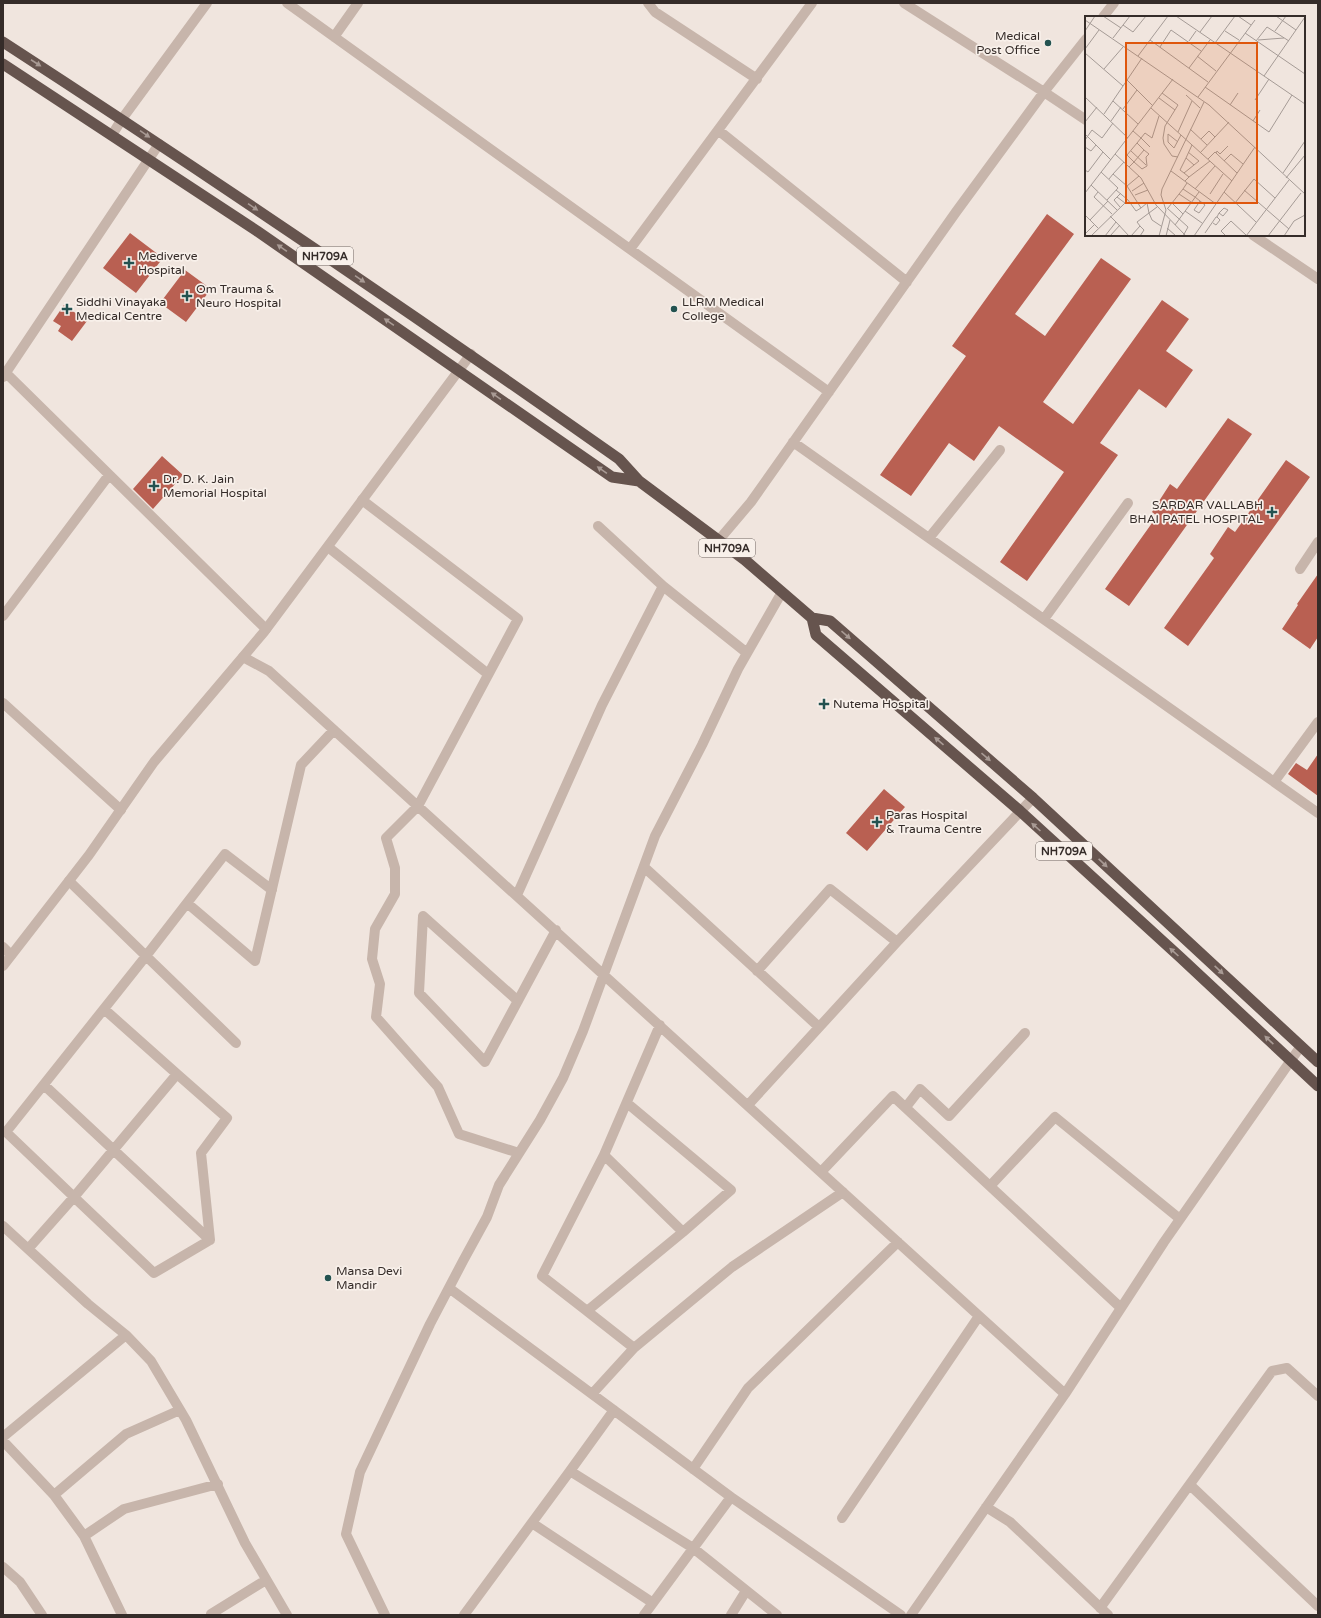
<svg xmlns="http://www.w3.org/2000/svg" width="1321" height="1618" viewBox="0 0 1321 1618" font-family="'Varela Round',sans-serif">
  <rect width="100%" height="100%" fill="#f0e5de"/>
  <!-- building -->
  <path fill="#b96052" d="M 1047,214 L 1074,234 L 1015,314 L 1045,336 L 1101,258 L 1131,279 L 1043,402 L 1073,424 L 1162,300 L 1189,319 L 1166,351 L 1193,370 L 1166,408 L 1139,389 L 1100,443 L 1118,455 L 1027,581 L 1000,562 L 1064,472 L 999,426 L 974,461 L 949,443 L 911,496 L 880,475 L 966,356 L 952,346 Z
    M 130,233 L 163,258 L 136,293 L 103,268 Z
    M 185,270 L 211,289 L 186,322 L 160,303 Z
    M 64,305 L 87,321 L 72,341 L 58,331 L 61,326 L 53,321 Z
    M 1228,418 L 1252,434 L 1129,606 L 1105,589 L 1157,516 L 1152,512 L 1170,484 L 1177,489 Z
    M 162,456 L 183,475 L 153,509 L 133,489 Z
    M 1286,460 L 1310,477 L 1188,646 L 1164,628 L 1214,558 L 1210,554 L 1228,527 L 1235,532 Z
    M 1318,574 L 1318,637 L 1310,649 L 1282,629 L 1298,605 L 1297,604 Z
    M 1318,754 L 1318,796 L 1288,774 L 1296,763 L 1307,770 Z
    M 884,789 L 905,807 L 867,851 L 846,833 Z"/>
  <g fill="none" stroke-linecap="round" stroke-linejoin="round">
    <!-- minor -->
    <path stroke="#c7b5ab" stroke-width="10" d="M 287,3 L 829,392
      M 648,3 L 655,12 L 757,79
      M 904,3 L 1044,92 L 1086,120
      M 1103,17 L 1114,3
      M 334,37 L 358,3
      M 718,130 L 907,282
      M 112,135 L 122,119 L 207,3
      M 1253,235 L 1318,279
      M 630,249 L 812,3
      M 6,373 L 266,629
      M 3,377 L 159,144
      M 793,442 L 1318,813
      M 362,500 L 518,619 L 418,806 L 386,838 L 395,868 L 395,894 L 375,929 L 372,959 L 380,984 L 376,1017 L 438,1087 L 459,1134 L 519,1153
      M 598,526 L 663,586 L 747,653
      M 929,538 L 1000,450
      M 718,541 L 751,502 L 956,212 L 1044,92 L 1086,39
      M 328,547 L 488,674
      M 1300,569 L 1318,542
      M 3,616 L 109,475
      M 1044,619 L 1128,503
      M 243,657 L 269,671 L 1065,1394
      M 3,703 L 121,810
      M 1274,782 L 1318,722
      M 644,867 L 819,1027
      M 69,881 L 146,956 L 187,903 L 255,961 L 301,765 L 334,730
      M 517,895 L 602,705 L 663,586
      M 187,903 L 225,854 L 272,890
      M 3,947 L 11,955
      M 757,971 L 830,889 L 897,942
      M 518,1001 L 423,916 L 419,993 L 485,1062 L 556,930
      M 104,1009 L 177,1074 L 74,1197 L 6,1132 L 146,956 L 236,1043
      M 44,1085 L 210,1240
      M 627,1103 L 731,1190 L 683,1232 L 604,1155 L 660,1025
      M 748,1105 L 897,942 L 1033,798
      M 906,1107 L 920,1089 L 949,1116 L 1025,1033
      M 604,1155 L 542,1276 L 587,1311 L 683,1232
      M 821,1172 L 893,1096 L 1121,1308
      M 990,1186 L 1055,1117 L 1180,1219
      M 3,1226 L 88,1304 L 126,1335 L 151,1361 L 186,1420 L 245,1543 L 287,1615
      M 28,1249 L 74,1197 L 154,1273 L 210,1240 L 201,1153 L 227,1118 L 177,1074
      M 449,1288 L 731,1497 L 901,1615
      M 587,1311 L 634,1348 L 592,1394
      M 634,1348 L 732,1267 L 843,1192
      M 614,1410 L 570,1471 L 693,1548 L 777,1615
      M 3,1437 L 126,1335
      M 3,1441 L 54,1495 L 84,1536 L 122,1615
      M 693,1469 L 748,1388 L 898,1242
      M 1190,1485 L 1318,1606
      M 54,1495 L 126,1434 L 180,1410
      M 986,1507 L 1010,1522 L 1108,1615
      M 842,1518 L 979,1316
      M 532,1523 L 653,1603
      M 84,1536 L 124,1509 L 218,1484
      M 3,1567 L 20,1582 L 42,1615
      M 1100,1608 L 1272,1371 L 1287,1368 L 1318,1396
      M 211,1614 L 266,1580
      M 385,1615 L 346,1534 L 360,1472 L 430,1324 L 463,1261 L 487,1217 L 499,1185 L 540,1120 L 563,1078 L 583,1031 L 655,836 L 702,745 L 738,669 L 782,592
      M 464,1615 L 570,1471
      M 644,1615 L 731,1497
      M 731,1615 L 746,1591
      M 911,1615 L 1065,1394 L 1164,1242 L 1301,1046"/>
    <!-- tertiary -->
    <path stroke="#c7b5ab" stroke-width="10" d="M 3,966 L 89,855 L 154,762 L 264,632 L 471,354"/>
    <!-- trunk -->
    <path stroke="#66544e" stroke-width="11" d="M 3,42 C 211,177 416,316 619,459 L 639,481 L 745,560 L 812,618 L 830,621 L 1033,798 L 1318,1062
      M 3,64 L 257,231 L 612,477 L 639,481
      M 812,618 L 816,635 L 1020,811 L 1181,958 L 1318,1086"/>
  </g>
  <!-- one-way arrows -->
  <defs><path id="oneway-solid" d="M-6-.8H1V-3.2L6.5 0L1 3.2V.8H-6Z"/></defs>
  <g fill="#a89a94">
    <use href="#oneway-solid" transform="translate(36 63) rotate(33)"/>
    <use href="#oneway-solid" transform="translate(145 134) rotate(34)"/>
    <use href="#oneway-solid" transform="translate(253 207) rotate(34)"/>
    <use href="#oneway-solid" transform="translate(282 248) rotate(-145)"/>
    <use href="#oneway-solid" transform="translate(360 279) rotate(34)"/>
    <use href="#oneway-solid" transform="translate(389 322) rotate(-145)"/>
    <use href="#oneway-solid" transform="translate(496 396) rotate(-145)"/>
    <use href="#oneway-solid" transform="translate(602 470) rotate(-145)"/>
    <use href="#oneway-solid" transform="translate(846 635) rotate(41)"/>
    <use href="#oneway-solid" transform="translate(939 741) rotate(-139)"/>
    <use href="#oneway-solid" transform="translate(986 757) rotate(41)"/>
    <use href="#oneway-solid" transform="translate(1036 827) rotate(-138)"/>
    <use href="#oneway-solid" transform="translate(1103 863) rotate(43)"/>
    <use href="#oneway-solid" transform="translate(1174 952) rotate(-138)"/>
    <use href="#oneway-solid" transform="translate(1219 970) rotate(43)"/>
    <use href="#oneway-solid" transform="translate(1269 1040) rotate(-137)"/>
  </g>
  <!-- markers -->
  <g fill="#235250" stroke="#f8f0ea" stroke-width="1.5">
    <circle cx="1048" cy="43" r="4"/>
    <path d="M127 257h4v4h4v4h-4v4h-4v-4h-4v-4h4z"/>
    <path d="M185 290h4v4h4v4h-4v4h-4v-4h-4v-4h4z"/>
    <path d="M65 303h4v4h4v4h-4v4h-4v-4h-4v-4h4z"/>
    <circle cx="674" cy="309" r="4"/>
    <path d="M152 480h4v4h4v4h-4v4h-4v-4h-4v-4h4z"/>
    <path d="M1270 506h4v4h4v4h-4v4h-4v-4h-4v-4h4z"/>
    <path d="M822 698h4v4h4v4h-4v4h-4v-4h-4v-4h4z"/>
    <path d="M875 816h4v4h4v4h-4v4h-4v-4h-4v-4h4z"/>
    <circle cx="328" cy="1278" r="4"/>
  </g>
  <g text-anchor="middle" stroke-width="3.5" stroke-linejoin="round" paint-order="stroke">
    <!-- shield labels -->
    <g fill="#f8f0ea" stroke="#706763" stroke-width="1">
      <rect x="297" y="247" width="56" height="18" rx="3"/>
      <rect x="699" y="539" width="56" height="18" rx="3"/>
      <rect x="1036" y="842" width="56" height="18" rx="3"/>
    </g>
    <g font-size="11" font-weight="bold" fill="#352c29">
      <text x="325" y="260">NH709A</text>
      <text x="727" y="552">NH709A</text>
      <text x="1064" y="855">NH709A</text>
    </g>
    <!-- poi labels -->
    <g font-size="12" fill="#352c29" stroke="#f8f0ea" text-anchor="start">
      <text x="1040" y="40" text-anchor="end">Medical<tspan x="1040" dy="14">Post Office</tspan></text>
      <text x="138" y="260">Mediverve<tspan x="138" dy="14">Hospital</tspan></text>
      <text x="196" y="293">Om Trauma &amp;<tspan x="196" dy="14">Neuro Hospital</tspan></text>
      <text x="76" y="306">Siddhi Vinayaka<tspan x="76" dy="14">Medical Centre</tspan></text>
      <text x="682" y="306">LLRM Medical<tspan x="682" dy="14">College</tspan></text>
      <text x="163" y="483">Dr. D. K. Jain<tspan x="163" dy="14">Memorial Hospital</tspan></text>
      <text x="1263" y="509" text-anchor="end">SARDAR VALLABH<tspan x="1263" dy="14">BHAI PATEL HOSPITAL</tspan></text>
      <text x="833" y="708">Nutema Hospital</text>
      <text x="886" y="819">Paras Hospital<tspan x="886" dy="14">&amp; Trauma Centre</tspan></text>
      <text x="336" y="1275">Mansa Devi<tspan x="336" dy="14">Mandir</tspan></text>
    </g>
  </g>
  <!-- overview -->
  <g transform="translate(1085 16)">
    <rect width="220" height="220" fill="#f0e5de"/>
    <path fill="none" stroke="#a59b96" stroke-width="1" d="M 18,0 L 36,12M 91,0 L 220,88M 153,0 L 166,9M 191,0 L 211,14M 0,4 L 124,89 L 220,178M 38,9 L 48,16 L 61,0M 0,15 L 10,0M 140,15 L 154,24M 190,15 L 201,0M 115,16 L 127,0M 160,17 L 220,58M 28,22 L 45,0M 65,24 L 123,66M 173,24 L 199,22M 104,25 L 111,15M 171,25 L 182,11 L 204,25M 130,27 L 150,0M 75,31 L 86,14 L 116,35M 0,33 L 14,14M 0,37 L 38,70M 53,40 L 83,0M 112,40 L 131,55M 104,52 L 125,24M 19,53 L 38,31M 179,60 L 220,1M 42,64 L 68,90M 120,71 L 184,116 L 207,79M 77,77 L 93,89 L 80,110 L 78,122 L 79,128 L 87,140 L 93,141M 101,79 L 115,92M 0,81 L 43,122M 113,81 L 170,4M 74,82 L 90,94M 170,84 L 184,63M 28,85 L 53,108M 145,89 L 153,77M 66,92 L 147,165M 38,93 L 52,74M 19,98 L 57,42M 26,105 L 36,91M 168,105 L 175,94M 0,106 L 12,91M 105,113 L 122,129M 48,115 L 56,122 L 60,117 L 67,122 L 74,100M 93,116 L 107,85M 0,118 L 26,144M 116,123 L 124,115 L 130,121M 0,124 L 7,114 L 17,122 L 28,107M 93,126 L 83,118 L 83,126 L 89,132 L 96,119M 52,127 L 59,134 L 49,146 L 42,139 L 52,127 L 56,122 L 65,131M 0,131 L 6,135 L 11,129M 46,135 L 61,149M 103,136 L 114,145 L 109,149 L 101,142 L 107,129M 115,137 L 144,106M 131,137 L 132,135 L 135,138 L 143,130M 30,138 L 56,162 L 71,189 L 101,220M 101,142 L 95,154 L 99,157 L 109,149M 123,143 L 130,136 L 152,157M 139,145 L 146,138 L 158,148M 44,151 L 49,146 L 57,153 L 62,150 L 61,141 L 64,138 L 59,134M 0,154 L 3,156 L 18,136M 86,155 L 131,188M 16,156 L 33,172 L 22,184M 99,157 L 104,161 L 100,165M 198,157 L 220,125M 28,158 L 39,146M 104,161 L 125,145M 201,162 L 220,139M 24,163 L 28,158 L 42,170 L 54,160M 102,167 L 98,173 L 110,181 L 120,189 L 114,197 L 109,194 L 115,185M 6,169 L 32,194M 42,170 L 56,192 L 62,187 L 64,197 L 72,191M 110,173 L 130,150M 31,174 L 43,184 L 51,195 L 56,192M 159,174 L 204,213M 47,175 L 59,167M 13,176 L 9,181 L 27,198M 139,176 L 171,206M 0,177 L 88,63M 94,178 L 106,186M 125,178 L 138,158M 50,179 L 63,174M 32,181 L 29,184 L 35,191M 87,187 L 98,198M 150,187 L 169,163 L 190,182M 82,192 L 103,211 L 98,220M 83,192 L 98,173M 100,195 L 117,207M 0,199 L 13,212M 5,204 L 23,185M 31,206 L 44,220M 128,207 L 131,209 L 135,204 L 132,201M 90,209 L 114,176M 82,212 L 91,220M 120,217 L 131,201 L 132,201 L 134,197 L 139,192 L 143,194 L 138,200 L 134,197M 0,218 L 10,208M 6,220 L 40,187 L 32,181 L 36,177M 20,220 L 31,206 L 25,200M 25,220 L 35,209M 46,220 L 55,210 L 52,206 L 64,197 L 67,204 L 76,210M 55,220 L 59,214 L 55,210M 74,220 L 81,194 L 76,179 L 77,173 L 119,86M 81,220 L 85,204M 109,220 L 170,131M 141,220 L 136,215 L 146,205 L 161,219M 161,220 L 204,164M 183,220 L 216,177M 199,220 L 209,205 L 220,199"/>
    <path fill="#df570d" fill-opacity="0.15" stroke="#df570d" stroke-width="2" d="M 41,27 L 172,27 L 172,187 L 41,187 Z"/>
    <rect width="220" height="220" fill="none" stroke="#352c29" stroke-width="2"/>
  </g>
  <!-- border -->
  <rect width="1321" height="1618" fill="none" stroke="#352c29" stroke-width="8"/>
</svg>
